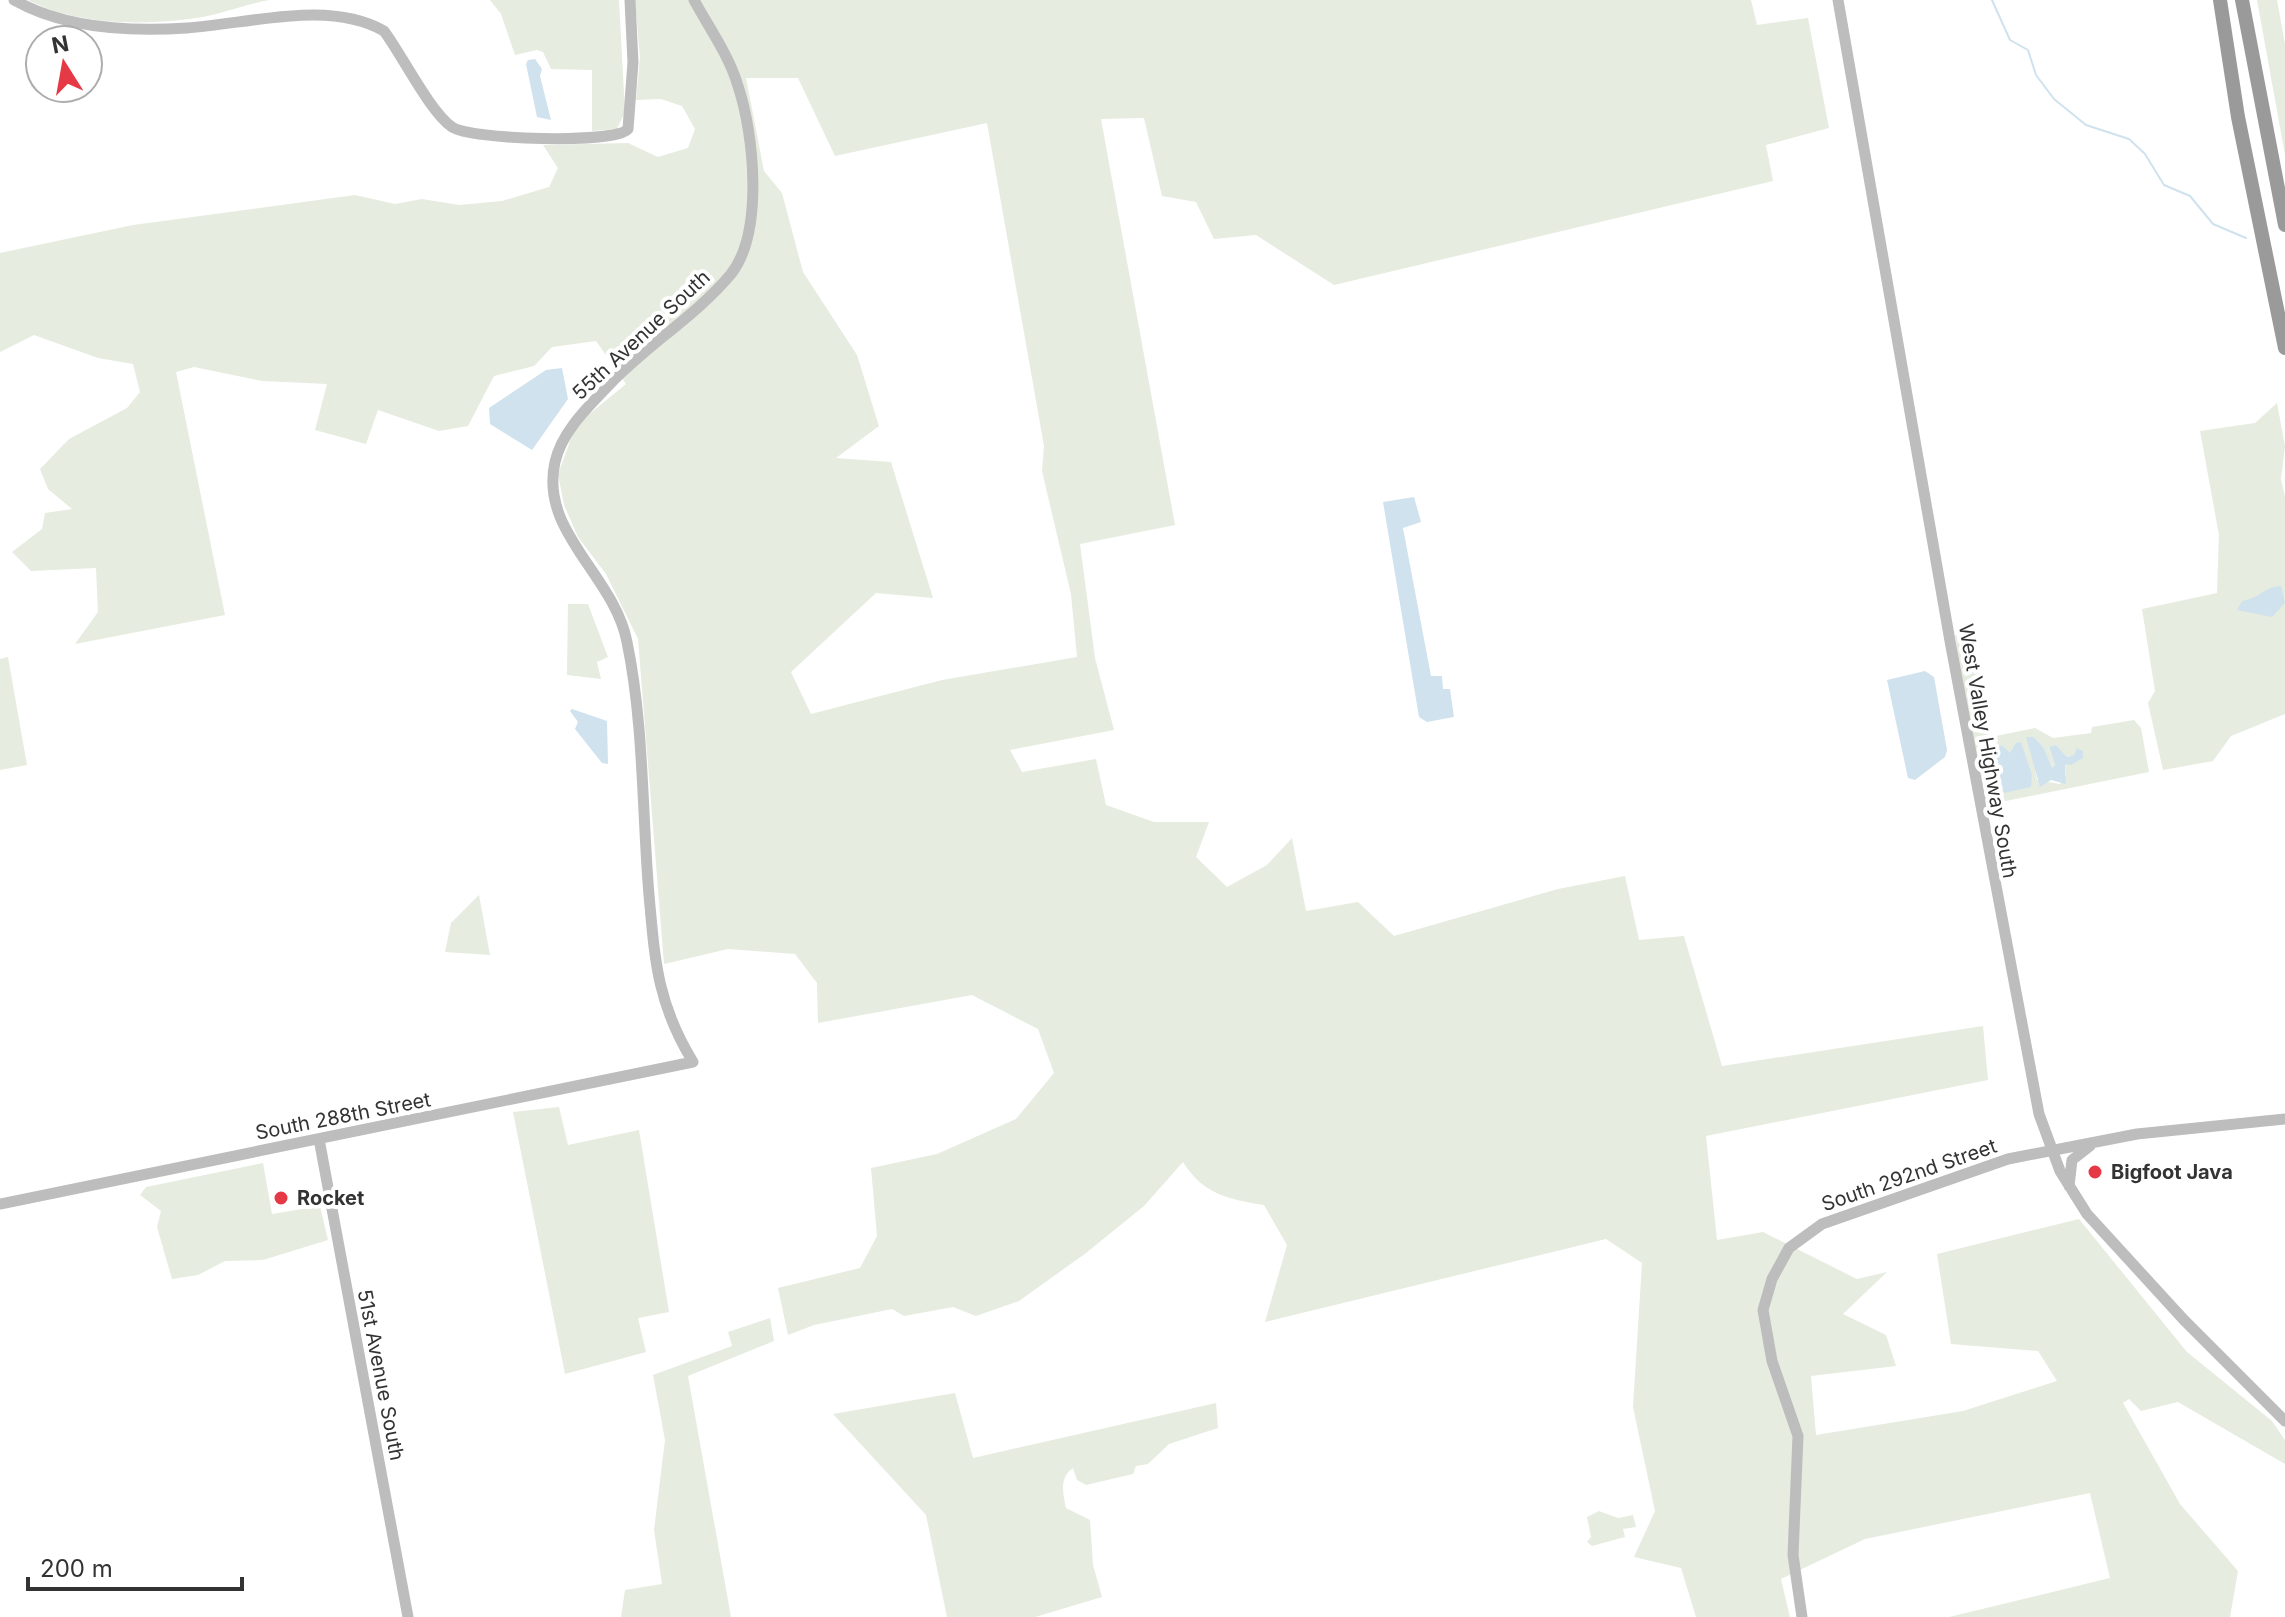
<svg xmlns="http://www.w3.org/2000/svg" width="2285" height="1617" viewBox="0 0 2285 1617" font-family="Inter,sans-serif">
  <rect width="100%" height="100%" fill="#fff"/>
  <!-- green -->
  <path fill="#e6ecdf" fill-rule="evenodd" d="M 28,0 L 269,0 C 247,4 225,13 203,17 C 147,26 79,26 28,0 Z
    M 490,0 L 619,0 L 625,112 L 617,129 L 592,131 L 592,70 L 551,69 L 543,52 L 537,50 L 515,55 L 501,14 Z
    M 635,0 L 1751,0 L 1757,25 L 1808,18 L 1829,128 L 1766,145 L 1773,181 L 1334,285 L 1256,235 L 1214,239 L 1196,202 L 1162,196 L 1144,118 L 1101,119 L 1175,525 L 1080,544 L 1095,658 L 1114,730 L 1010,750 L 1022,772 L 1096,759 L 1106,805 L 1154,822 L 1209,822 L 1196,857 L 1227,887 L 1267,865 L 1292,838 L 1306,911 L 1358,902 L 1394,936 L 1558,889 L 1625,876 L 1639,940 L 1684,936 L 1722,1066 L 1983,1026 L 1988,1080 L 1706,1136 L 1717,1240 L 1763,1232 L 1857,1279 L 1887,1272 L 1843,1314 L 1886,1335 L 1896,1366 L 1811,1376 L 1816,1435 L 1963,1411 L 2057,1381 L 2038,1351 L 1951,1344 L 1937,1254 L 2079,1219 L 2187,1352 L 2272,1421 L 2285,1440 L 2285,1464 L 2178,1402 L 2141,1411 L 2129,1399 L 2123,1403 L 2180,1504 L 2238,1571 L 2230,1617 L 1949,1617 L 2110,1578 L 2090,1493 L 1865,1539 L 1781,1579 L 1790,1617 L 1696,1617 L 1681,1568 L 1634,1557 L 1655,1511 L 1633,1407 L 1642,1263 L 1606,1239 L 1265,1322 L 1287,1245 L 1264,1205 C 1227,1199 1203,1194 1183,1162 L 1144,1206 L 1086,1253 L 1019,1301 L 976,1316 L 953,1307 L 904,1316 L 892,1309 L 814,1325 L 788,1335 L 778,1288 L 860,1268 L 877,1236 L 871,1168 L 937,1154 L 1016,1119 L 1054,1073 L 1038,1029 L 972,995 L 818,1023 L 817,983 L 795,954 L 728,949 L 664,964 L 638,639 L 606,574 L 578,537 L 564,505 L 558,474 L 576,425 L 626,384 L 596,341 L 552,347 L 534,366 L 494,376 L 468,426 L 439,431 L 378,410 L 366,444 L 315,430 L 327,384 L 262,381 L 194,367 L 176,372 L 225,615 L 75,644 L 98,612 L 96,568 L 31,571 L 12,552 L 42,529 L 45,513 L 72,509 L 48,489 L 40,469 L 69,439 L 127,408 L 140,392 L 133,364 L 98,358 L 34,335 L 0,352 L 0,253 L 133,225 L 355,195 L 395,204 L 422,199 L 459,205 L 502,201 L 549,187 L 558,168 L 543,145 L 628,143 L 658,157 L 688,148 L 695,129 L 682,106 L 661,99 L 636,100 L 640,58 ZM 746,78 L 798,78 L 835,156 L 987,123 L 1044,446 L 1042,471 L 1071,594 L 1077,657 L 942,680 L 811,714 L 791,672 L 876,593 L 933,598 L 891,462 L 836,458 L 879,426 L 857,355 L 803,272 L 782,193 L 764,171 Z
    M 2257,0 L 2277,0 L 2285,44 L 2285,155 Z
    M 2277,403 L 2285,446 L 2281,479 L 2285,497 L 2285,714 L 2231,736 L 2213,761 L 2163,770 L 2148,703 L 2155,691 L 2142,609 L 2217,593 L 2219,535 L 2200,431 L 2255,423 Z
    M 568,604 L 588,604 L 608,657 L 597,662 L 601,679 L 567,675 Z
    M 1955,635 L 1972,644 L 1991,737 L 2035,728 L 2053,738 L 2091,733 L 2092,727 L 2134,720 L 2141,728 L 2149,772 L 1996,803 L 1982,797 ZM 2034,737 L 2044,748 L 2052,769 L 2055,765 L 2049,748 L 2056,745 L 2067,757 L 2074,755 L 2065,763 L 2066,776 L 2060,784 L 2037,780 L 2032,750 ZM 2021,743 L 2032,774 L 1997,777 L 1989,750 L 2002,745 L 2010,754 Z
    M 8,657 L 27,765 L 0,770 L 0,659 Z
    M 479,895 L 490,955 L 445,952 L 451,923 Z
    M 559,1107 L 568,1145 L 639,1130 L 669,1312 L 638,1318 L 646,1352 L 565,1374 L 513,1112 Z
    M 263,1163 L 272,1214 L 320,1206 L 328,1240 L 263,1260 L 225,1261 L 198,1275 L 172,1279 L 157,1227 L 161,1211 L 140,1195 L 146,1187 Z
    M 770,1318 L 774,1341 L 688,1376 L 731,1617 L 621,1617 L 625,1590 L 662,1584 L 654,1530 L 665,1440 L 653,1375 L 732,1346 L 728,1332 Z
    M 955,1393 L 973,1458 L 1216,1403 L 1218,1428 L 1169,1444 L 1148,1464 L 1136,1466 L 1133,1474 L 1086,1485 L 1077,1480 L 1073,1468 C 1059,1477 1063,1494 1066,1508 L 1090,1520 L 1093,1565 L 1102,1597 L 1035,1617 L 947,1617 L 926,1515 L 833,1414 Z
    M 1599,1511 L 1618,1518 L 1633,1515 L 1636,1527 L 1623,1529 L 1625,1537 L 1592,1546 L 1587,1542 L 1591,1537 L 1587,1517 Z"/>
  <!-- water -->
  <path fill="#cfe2ee" d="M 535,59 L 542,69 L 540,76 L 551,120 L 537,117 L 526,64 L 528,60 Z
    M 562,368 L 568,399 L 532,450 L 490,424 L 489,408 L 546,370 Z
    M 1414,497 L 1421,522 L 1403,528 L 1431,676 L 1442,676 L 1443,689 L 1450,689 L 1454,717 L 1427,722 L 1419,717 L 1383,502 Z
    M 2281,586 L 2285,603 L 2272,617 L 2237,610 L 2242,601 C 2258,599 2266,586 2281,586 Z
    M 1925,671 L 1934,677 L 1947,750 L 1945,757 L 1915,780 L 1908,778 L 1887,680 Z
    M 572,709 L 607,721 L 608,764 L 602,763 L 575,729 L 578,722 L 570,711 Z
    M 2026,737 L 2034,737 L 2044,748 L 2052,768 L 2055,765 L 2049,747 L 2056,745 L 2067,757 L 2074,755 L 2077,748 L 2083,751 L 2083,758 L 2071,765 L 2065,764 L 2066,784 L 2051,780 L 2040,787 Z
    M 2021,742 L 2032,774 L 2031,787 L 2004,793 L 1989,750 L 2002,745 L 2010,753 L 2016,743 Z"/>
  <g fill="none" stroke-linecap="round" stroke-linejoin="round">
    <!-- stream -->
    <path stroke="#cfe2ee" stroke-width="2" d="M 1992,0 L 2010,40 L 2028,50 L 2036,75 L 2054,99 L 2086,125 L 2129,139 L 2145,154 L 2164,185 L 2190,196 L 2213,224 L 2246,238"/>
    <!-- secondary -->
    <path stroke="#bdbdbd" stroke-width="11" d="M 14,0 C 65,29 129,32 187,28 C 253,23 329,0 384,31 C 402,55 430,112 452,127 C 471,140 616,144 628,129 L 633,62 L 630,0
      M 1838,0 L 1950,641 L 2039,1114 L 2060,1171 L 2087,1214 L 2184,1320 L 2285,1421
      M 319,1139 L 408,1617
      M 2069,1186 L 2072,1160 L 2090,1146
      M 0,1204 L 693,1062 C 657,1003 655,961 649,895 C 642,812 644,724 627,642 C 614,575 539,532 555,462 C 562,431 589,406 610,384 C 647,345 697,315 731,274 C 764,232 754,134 738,86 C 729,55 709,28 694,0
      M 1802,1617 L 1793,1555 L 1798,1436 L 1772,1361 L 1763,1310 L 1772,1279 L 1789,1248 L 1822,1224 L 2008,1159 L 2137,1134 L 2285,1119"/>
    <!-- highway -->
    <path stroke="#9a9a9a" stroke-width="14" d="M 2220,0 L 2238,117 L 2285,348
      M 2242,0 L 2285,225"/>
  </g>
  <!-- markers -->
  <g fill="#e63946" stroke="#fff" stroke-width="3">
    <circle cx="2095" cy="1172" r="8"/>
    <circle cx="281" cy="1198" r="8"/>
  </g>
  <g text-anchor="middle" stroke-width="8" stroke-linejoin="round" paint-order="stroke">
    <!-- street labels -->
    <g font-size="20" fill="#333" stroke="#fff">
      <text transform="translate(641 335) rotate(-43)" y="7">55th Avenue South</text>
      <text transform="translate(1988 751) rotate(80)" y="7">West Valley Highway South</text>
      <text transform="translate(343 1116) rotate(-11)" y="7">South 288th Street</text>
      <text transform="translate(1909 1175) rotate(-19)" y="7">South 292nd Street</text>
      <text transform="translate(381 1375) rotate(79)" y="7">51st Avenue South</text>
    </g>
    <!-- poi labels -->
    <g font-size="20" font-weight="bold" fill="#333" stroke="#fff" text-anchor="start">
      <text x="2111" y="1179">Bigfoot Java</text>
      <text x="297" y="1205">Rocket</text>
    </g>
  </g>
  <!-- north arrow -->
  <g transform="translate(64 64) rotate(349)"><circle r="38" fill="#ffffff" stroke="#adadad" stroke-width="2"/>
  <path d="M0-6L14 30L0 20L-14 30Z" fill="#e63946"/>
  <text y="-12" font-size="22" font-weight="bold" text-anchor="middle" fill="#333333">N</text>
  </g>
  <!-- scale -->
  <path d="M28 1577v12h214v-12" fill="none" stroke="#333333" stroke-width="4"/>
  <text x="40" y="1577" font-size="24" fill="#333333" stroke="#ffffff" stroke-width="6" paint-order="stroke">200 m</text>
</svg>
